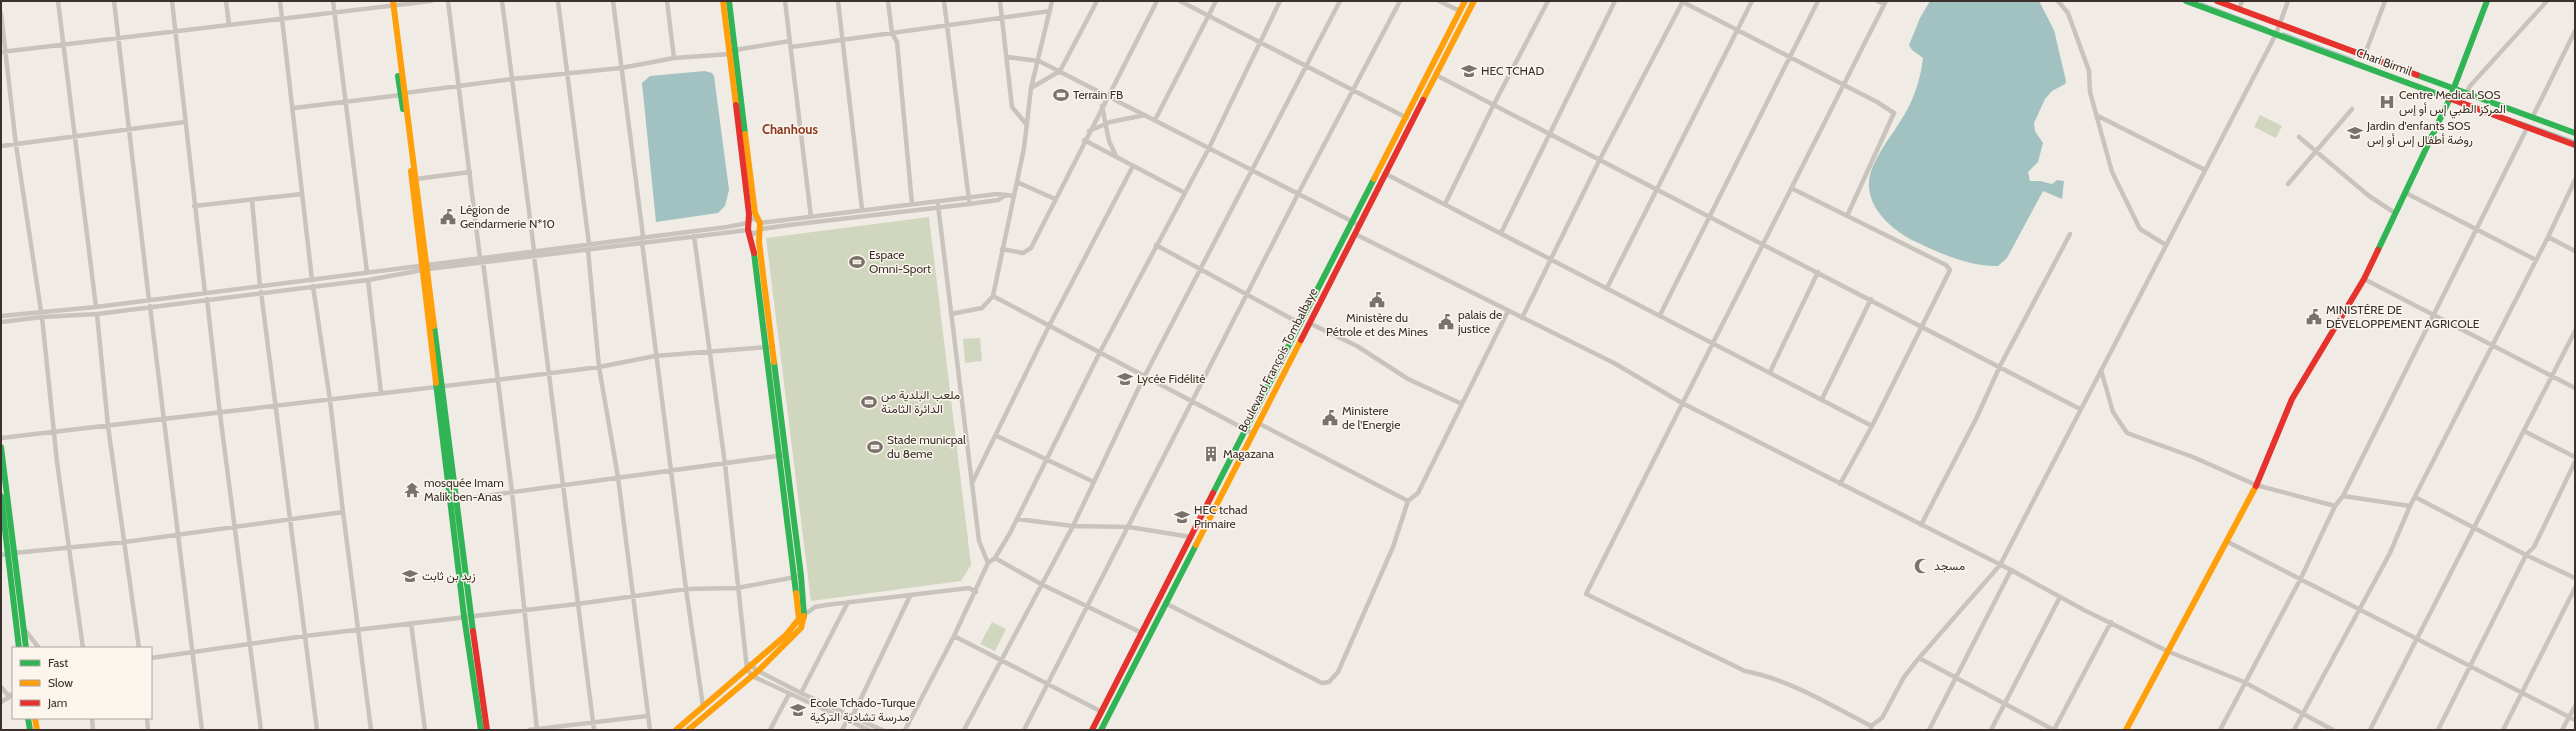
<svg xmlns="http://www.w3.org/2000/svg" width="2576" height="731" viewBox="0 0 2576 731" font-family="Cabin,Vazirmatn,sans-serif">
  <rect width="100%" height="100%" fill="#f0ebe5"/>
  <!-- green -->
  <path fill="#d1d6bf" d="M 2260,115 L 2282,126 L 2276,138 L 2254,127 Z
    M 929,217 L 971,565 L 961,581 L 811,601 L 766,238 Z
    M 980,338 L 982,361 L 965,363 L 963,339 Z
    M 992,622 L 1006,629 L 995,651 L 980,644 Z"/>
  <!-- water -->
  <path fill="#a1c2c1" d="M 1930,1 L 2039,1 L 2054,30 L 2066,81 L 2065,84 L 2052,91 L 2045,99 L 2034,123 L 2035,131 L 2043,143 L 2038,162 L 2028,172 L 2030,181 L 2040,181 L 2052,184 L 2057,180 L 2064,181 L 2062,199 L 2043,191 L 2007,258 L 1998,266 C 1970,267 1939,253 1914,241 C 1885,226 1856,197 1875,162 C 1884,143 1899,126 1908,108 C 1916,93 1921,75 1923,58 L 1912,50 L 1909,45 L 1920,18 Z
    M 705,71 L 712,73 L 714,76 L 729,190 L 725,206 L 718,213 L 656,222 L 642,83 L 650,76 Z"/>
  <g fill="none" stroke-linecap="round" stroke-linejoin="round">
    <!-- stream -->
    <path stroke="#a1c2c1" stroke-width="1.5" d="M 2201,3 L 2267,28
      M 2283,33 L 2353,59
      M 2507,117 L 2575,141"/>
    <!-- street -->
    <path stroke="#c9c3be" stroke-width="4.5" d="M 58,1 L 96,307
      M 114,1 L 149,300
      M 172,1 L 205,293
      M 226,1 L 229,25
      M 280,1 L 312,280
      M 333,1 L 367,272
      M 448,1 L 480,258
      M 502,1 L 534,250
      M 558,1 L 589,244
      M 613,1 L 643,236
      M 667,1 L 674,58
      M 785,1 L 811,217
      M 838,1 L 862,209
      M 888,1 L 892,33 L 897,42 L 912,204
      M 944,1 L 969,200
      M 1000,1 L 1012,107 L 1027,125
      M 1180,1 L 1407,118
      M 1439,1 L 1460,11
      M 1681,1 L 1877,102 L 1894,113 L 1847,216
      M 1877,1 L 1884,4
      M 2058,1 L 2068,13 L 2089,71 L 2090,92 L 2112,172 L 2140,229 L 2166,245
      M 2239,9 L 2242,1
      M 1,13 L 16,145 L 41,311
      M 791,47 L 1050,11
      M 735,50 L 790,41
      M 1,52 L 431,1
      M 2365,54 L 2385,1
      M 1007,57 L 1039,61 L 1359,225
      M 1436,75 L 2080,409
      M 1031,88 L 1060,71 L 1097,1
      M 405,93 L 512,79 L 621,68 L 674,58 L 730,54
      M 2462,102 L 2470,86 L 2547,1
      M 1102,106 L 1109,141 L 1116,156
      M 294,108 L 401,95
      M 2098,116 L 2205,170
      M 2532,118 L 2575,31
      M 1155,120 L 1216,1
      M 1089,131 L 1110,122 L 1145,115
      M 2299,137 L 2369,196 L 2395,213
      M 1084,140 L 1185,193
      M 1,146 L 185,122
      M 1386,174 L 1872,426
      M 416,179 L 470,172
      M 1017,182 L 1055,199
      M 2288,184 L 2352,109
      M 1793,189 L 1946,265 L 1950,270 L 1872,426 L 1840,484
      M 2406,193 L 2536,260
      M 252,200 L 260,286
      M 1445,204 L 1494,104 L 1548,1
      M 194,206 L 302,194
      M 1501,233 L 1615,1
      M 1355,234 L 1614,363 L 1682,403 L 2011,570 L 2084,610 L 2167,651 L 2244,682 L 2333,730
      M 694,236 L 725,464 L 747,669 L 752,676 L 869,730
      M 2548,237 L 2575,251
      M 642,242 L 686,589 L 703,706
      M 1156,245 L 1301,324
      M 1002,249 L 1023,253 L 1031,248 L 1157,1
      M 588,250 L 599,367 L 618,477 L 650,730
      M 534,256 L 594,730
      M 483,262 L 512,492 L 537,730
      M 2364,279 L 2575,388
      M 368,280 L 381,393
      M 313,286 L 330,400 L 343,512
      M 1607,288 L 1752,1
      M 261,292 L 317,730
      M 993,296 L 1252,433
      M 207,299 L 220,414 L 261,730
      M 150,306 L 202,730
      M 97,314 L 108,426 L 139,648
      M 951,314 L 982,308 L 993,296 L 1024,148 L 1031,88 L 1052,1
      M 1660,315 L 1818,1
      M 1,316 L 96,307 L 727,227 L 748,223 L 753,218 L 760,223 L 997,194 L 1014,196
      M 42,317 L 57,462 L 83,648
      M 1522,318 L 1600,159 L 1683,1
      M 1,322 L 42,317 L 97,314 L 368,280 L 428,269 L 748,230 L 754,234 L 761,229 L 789,225 L 969,204 L 998,200 L 1006,195
      M 1309,323 L 1357,346 L 1408,379 L 1462,404
      M 2101,370 L 2113,412 L 2127,433 L 2193,457 L 2256,485 L 2335,506
      M 1770,372 L 1818,272
      M 1822,399 L 1871,299
      M 1258,423 L 1408,501
      M 2524,431 L 2575,457
      M 997,436 L 1094,482
      M 1,438 L 496,380 L 599,367 L 655,356 L 768,347
      M 972,483 L 1049,326 L 1133,166
      M 2343,496 L 2410,506
      M 2415,497 L 2526,555 L 2575,578
      M 455,500 L 785,455
      M 1017,519 L 1073,526 L 1129,527 L 1191,537
      M 1921,525 L 1976,419 L 2000,366 L 2070,234
      M 2226,541 L 2575,720
      M 14,553 L 125,542 L 343,512 L 371,730
      M 1,555 L 8,554
      M 995,558 L 1041,584 L 1142,633
      M 988,563 L 995,558 L 1010,533 L 1100,352 L 1209,148 L 1280,1
      M 1165,603 L 1322,683 L 1329,682 L 1338,672 L 1393,547 L 1408,501 L 1418,493 L 1508,311
      M 804,615 L 815,607 L 826,605 L 969,588 L 976,592
      M 411,623 L 425,730
      M 24,629 L 39,648
      M 954,636 L 1102,712
      M 151,658 L 305,636 L 577,604 L 686,589 L 737,588 L 801,576
      M 1919,658 L 2054,730
      M 749,664 L 758,671 L 801,693 L 882,730
      M 1,687 L 7,694 L 13,696
      M 801,693 L 848,602
      M 1,702 L 11,696
      M 853,715 L 910,596
      M 92,718 L 93,730
      M 147,718 L 148,730
      M 1871,726 C 1830,705 1791,680 1745,671 L 1586,594 L 1886,1
      M 529,730 L 647,716
      M 770,730 L 789,694
      M 842,730 L 848,719
      M 905,730 L 954,636 L 988,563 L 979,541 L 938,205
      M 964,730 L 1073,526 L 1141,383 L 1340,1
      M 1024,730 L 1298,194 L 1400,1
      M 1871,730 L 1871,726 L 1882,718 L 1904,677 L 1919,658 L 2000,565 L 2276,34 L 2288,1
      M 1929,730 L 2011,570
      M 1991,730 L 2060,597
      M 2054,730 L 2111,622
      M 2220,730 L 2301,578 L 2335,506 L 2343,496 L 2527,128
      M 2294,730 L 2390,553 L 2410,506 L 2548,237 L 2575,180
      M 2370,730 L 2575,331
      M 2438,730 L 2526,555 L 2534,547 L 2575,462
      M 2503,730 L 2575,588
      M 2562,730 L 2575,706"/>
    <!-- fast -->
    <path stroke="#30b455" stroke-width="6" d="M 729,1 L 745,134
      M 2186,1 L 2443,96
      M 2417,75 L 2575,133
      M 398,76 L 403,109
      M 2378,250 L 2450,98 L 2487,1
      M 754,253 L 796,593
      M 434,326 L 473,631
      M 774,362 L 801,576 L 804,616
      M 436,383 L 464,616 L 481,730
      M 1,447 L 26,648
      M 1213,493 L 1374,179
      M 1,496 L 19,648
      M 28,718 L 30,730
      M 1101,730 L 1196,545"/>
    <!-- slow -->
    <path stroke="#ff9f0a" stroke-width="6" d="M 393,1 L 434,326
      M 723,1 L 736,105
      M 1423,100 L 1474,1
      M 745,134 L 755,213 L 760,223 L 759,242 L 774,362
      M 411,171 L 436,383
      M 1374,179 L 1465,1
      M 1196,545 L 1301,340
      M 35,718 L 37,730
      M 676,730 L 786,635 L 799,619 L 796,593
      M 688,730 L 758,671 L 801,628 L 804,616
      M 2126,730 L 2256,486"/>
    <!-- jam -->
    <path stroke="#e5322d" stroke-width="6" d="M 2217,1 L 2417,75
      M 2443,96 L 2575,145
      M 736,105 L 749,214 L 748,230 L 754,253
      M 1301,340 L 1423,100
      M 2256,486 L 2292,399 L 2364,279 L 2378,250
      M 473,631 L 487,730
      M 1092,730 L 1213,493"/>
  </g>
  <!-- icons -->
  <defs>
    <symbol id="university-bare" viewBox="-9 -9 18 18"><path d="M0-5L7-2L0 1L-7-2ZM-4 1L0 2.5L4 1V4Q0 6-4 4Z" fill="#7a716c" stroke="#fbf5ee" stroke-width="2.5" paint-order="stroke"/></symbol>
    <symbol id="stadium-bare" viewBox="-9 -9 18 18"><path d="M0-5a6.5 5 0 1 0 0 10a6.5 5 0 1 0 0-10ZM-3.5-1.8h7v3.6h-7Z" fill="#7a716c" stroke="#fbf5ee" stroke-width="2.5" paint-order="stroke"/></symbol>
    <symbol id="hospital-bare" viewBox="-9 -9 18 18"><path d="M-5-5h3v3.5h4V-5h3V5h-3V1.5h-4V5h-3Z" fill="#7a716c" stroke="#fbf5ee" stroke-width="2.5" paint-order="stroke"/></symbol>
    <symbol id="school-bare" viewBox="-9 -9 18 18"><path d="M0-5L7-2L0 1L-7-2ZM-4 1L0 2.5L4 1V4Q0 6-4 4Z" fill="#7a716c" stroke="#fbf5ee" stroke-width="2.5" paint-order="stroke"/></symbol>
    <symbol id="civic-bare" viewBox="-9 -9 18 18"><path d="M-.6-6.5H3V-4.5H.6V-3L4-1V1h2V6H-6V1h2V-1L-.6-3ZM-1.2 2.5V6h2.4V2.5Z" fill="#7a716c" stroke="#fbf5ee" stroke-width="2.5" paint-order="stroke"/></symbol>
    <symbol id="building-bare" viewBox="-9 -9 18 18"><path d="M-4-6H4V6H1V3H-1V6H-4ZM-2.5-4.3h1.7v1.8h-1.7ZM.8-4.3h1.7v1.8H.8ZM-2.5-1h1.7V.8h-1.7ZM.8-1h1.7V.8H.8Z" fill="#7a716c" stroke="#fbf5ee" stroke-width="2.5" paint-order="stroke"/></symbol>
    <symbol id="temple-bare" viewBox="-9 -9 18 18"><path d="M0-6L5-2H3V0L6.5 2.5H4V6H1.5V3h-3V6H-4V2.5H-6.5L-3 0V-2H-5Z" fill="#7a716c" stroke="#fbf5ee" stroke-width="2.5" paint-order="stroke"/></symbol>
    <symbol id="mosque-bare" viewBox="-9 -9 18 18"><path d="M3.5-4.9A6 6 0 1 0 3.5 4.9A5 5 0 1 1 3.5-4.9Z" fill="#7a716c" stroke="#fbf5ee" stroke-width="2.5" paint-order="stroke"/></symbol>
  </defs>
  <g fill-rule="evenodd">
    <use href="#university-bare" x="1458" y="60" width="22" height="22"/>
    <use href="#stadium-bare" x="1050" y="84" width="22" height="22"/>
    <use href="#hospital-bare" x="2376" y="91" width="22" height="22"/>
    <use href="#school-bare" x="2344" y="122" width="22" height="22"/>
    <use href="#civic-bare" x="437" y="206" width="22" height="22"/>
    <use href="#stadium-bare" x="846" y="251" width="22" height="22"/>
    <use href="#civic-bare" x="1366" y="289" width="22" height="22"/>
    <use href="#civic-bare" x="2303" y="306" width="22" height="22"/>
    <use href="#civic-bare" x="1435" y="311" width="22" height="22"/>
    <use href="#university-bare" x="1114" y="368" width="22" height="22"/>
    <use href="#stadium-bare" x="858" y="391" width="22" height="22"/>
    <use href="#civic-bare" x="1319" y="407" width="22" height="22"/>
    <use href="#stadium-bare" x="864" y="436" width="22" height="22"/>
    <use href="#building-bare" x="1200" y="443" width="22" height="22"/>
    <use href="#temple-bare" x="401" y="479" width="22" height="22"/>
    <use href="#school-bare" x="1171" y="506" width="22" height="22"/>
    <use href="#mosque-bare" x="1911" y="555" width="22" height="22"/>
    <use href="#school-bare" x="399" y="565" width="22" height="22"/>
    <use href="#school-bare" x="787" y="699" width="22" height="22"/>
  </g>
  <g text-anchor="middle" stroke-width="3" stroke-linejoin="round" paint-order="stroke">
    <!-- street labels -->
    <g font-size="12" fill="#3b302b" stroke="#fbf5ee">
      <text transform="translate(2384 62) rotate(20)" y="4">Chari Birmil</text>
      <text transform="translate(1278 360) rotate(-63)" y="4">Boulevard François Tombalbaye</text>
    </g>
    <!-- poi labels -->
    <g font-size="12" fill="#3b302b" stroke="#fbf5ee" text-anchor="start">
      <text x="1481" y="75">HEC TCHAD</text>
      <text x="1073" y="99">Terrain FB</text>
      <text x="2399" y="99">Centre Medical SOS<tspan x="2399" dy="14">المركز الطبي إس أو إس</tspan></text>
      <text x="2367" y="130">Jardin d'enfants SOS<tspan x="2367" dy="14">روضة أطفال إس أو إس</tspan></text>
      <text x="460" y="214">Légion de<tspan x="460" dy="14">Gendarmerie N*10</tspan></text>
      <text x="869" y="259">Espace<tspan x="869" dy="14">Omni-Sport</tspan></text>
      <text x="2326" y="314">MINISTÈRE DE<tspan x="2326" dy="14">DÉVELOPPEMENT AGRICOLE</tspan></text>
      <text x="1458" y="319">palais de<tspan x="1458" dy="14">justice</tspan></text>
      <text x="1377" y="322" text-anchor="middle">Ministère du<tspan x="1377" dy="14">Pétrole et des Mines</tspan></text>
      <text x="1137" y="383">Lycée Fidélité</text>
      <text x="881" y="399">ملعب البلدية من<tspan x="881" dy="14">الدائرة الثامنة</tspan></text>
      <text x="1342" y="415">Ministere<tspan x="1342" dy="14">de l'Energie</tspan></text>
      <text x="887" y="444">Stade municpal<tspan x="887" dy="14">du 8eme</tspan></text>
      <text x="1223" y="458">Magazana</text>
      <text x="424" y="487">mosquée Imam<tspan x="424" dy="14">Malik ben-Anas</tspan></text>
      <text x="1194" y="514">HEC tchad<tspan x="1194" dy="14">Primaire</tspan></text>
      <text x="1934" y="570">مسجد</text>
      <text x="422" y="580">زيد بن ثابت</text>
      <text x="810" y="707">Ecole Tchado-Turque<tspan x="810" dy="14">مدرسة تشادية التركية</tspan></text>
    </g>
    <!-- neighbourhood labels -->
    <g font-size="13" font-weight="bold" fill="#8c3b22" stroke="#fbf5ee">
      <text x="790" y="134">Chanhous</text>
    </g>
  </g>
  <!-- border -->
  <rect width="2576" height="731" fill="none" stroke="#3b302b" stroke-width="4"/>
  <!-- legend -->
  <rect x="12" y="647" width="140" height="72" fill="#fbf5ee" stroke="#aea6a0"/>
  <rect x="20" y="660" width="20" height="6" fill="#30b455" stroke="#aea6a0"/>
  <text x="48" y="667" font-size="12" fill="#3b302b">Fast</text>
  <rect x="20" y="680" width="20" height="6" fill="#ff9f0a" stroke="#aea6a0"/>
  <text x="48" y="687" font-size="12" fill="#3b302b">Slow</text>
  <rect x="20" y="700" width="20" height="6" fill="#e5322d" stroke="#aea6a0"/>
  <text x="48" y="707" font-size="12" fill="#3b302b">Jam</text>
</svg>
